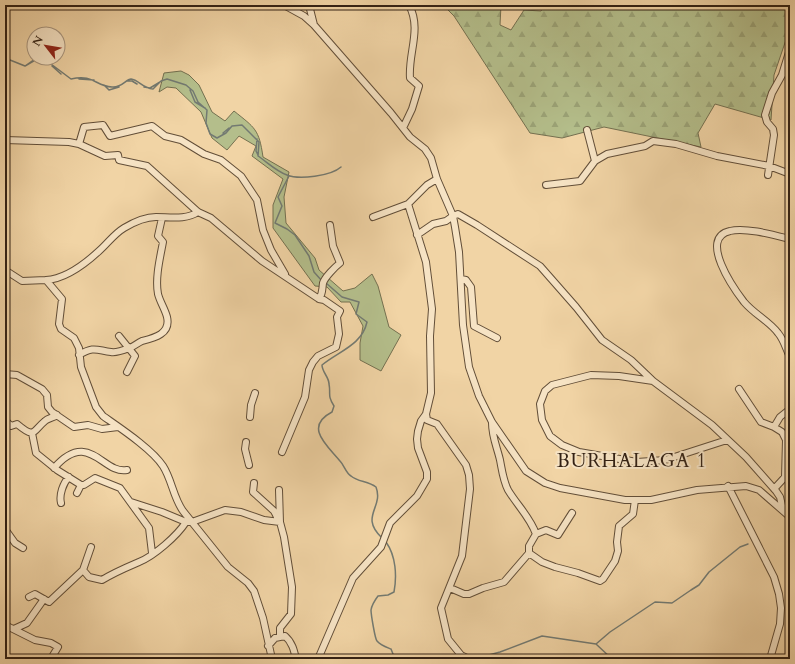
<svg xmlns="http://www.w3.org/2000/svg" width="795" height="664" viewBox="0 0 795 664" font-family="Cardo,serif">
  <defs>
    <pattern id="forest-firs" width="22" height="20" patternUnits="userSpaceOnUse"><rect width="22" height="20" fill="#b4be8b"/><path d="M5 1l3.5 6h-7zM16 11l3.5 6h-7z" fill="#9ba377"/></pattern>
  </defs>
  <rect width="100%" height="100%" fill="#f1d4a5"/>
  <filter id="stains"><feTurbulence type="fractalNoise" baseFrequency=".005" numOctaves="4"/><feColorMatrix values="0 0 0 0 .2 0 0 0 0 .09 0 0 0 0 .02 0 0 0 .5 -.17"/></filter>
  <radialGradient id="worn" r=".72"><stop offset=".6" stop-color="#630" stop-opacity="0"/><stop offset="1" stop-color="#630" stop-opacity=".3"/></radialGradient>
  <!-- green -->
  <path fill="#b4be8b" stroke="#747050" d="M 181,71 L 189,75 L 199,85 L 212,112 L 225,121 L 234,111 C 255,128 259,129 263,157 L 289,172 L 284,197 L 286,223 L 315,258 L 319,270 L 343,291 L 355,288 L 372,274 L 378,286 L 389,327 L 401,335 L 381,371 L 360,360 L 360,343 L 363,326 L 350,302 L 341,302 L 327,287 L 315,286 L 273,228 L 273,205 L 283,179 L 252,156 L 256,146 L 239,136 L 227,150 L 212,138 L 201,112 L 176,88 L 167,87 L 159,92 L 164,73 Z"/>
  <!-- forest -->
  <path fill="url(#forest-firs)" stroke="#747050" d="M 443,5 L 501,5 L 500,25 L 511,30 L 524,10 L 541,11 L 545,5 L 790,5 L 790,28 L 774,75 L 771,120 L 715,104 L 698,133 L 701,147 L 604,127 L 562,138 L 530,133 L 454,16 Z"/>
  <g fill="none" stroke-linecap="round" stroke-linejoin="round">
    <!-- stream -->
    <path stroke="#737a72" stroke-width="1.5" d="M 5,58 L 25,66 L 35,59 L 46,61
      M 43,58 L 71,79 C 94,74 95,86 112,87 C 122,88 126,79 131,79 C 139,80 142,88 153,89 L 161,81 L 167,79 L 186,85 L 193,91 L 198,102 L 207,110 L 206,123 L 210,134 L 217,138 L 226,133 L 232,126 L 242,125 L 259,142 L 258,156 C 267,162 276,171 287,175 C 299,180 331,176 341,167
      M 25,66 L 37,59
      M 52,66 L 61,74
      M 79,79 L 94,80
      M 127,81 L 132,81 L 137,84
      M 104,85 L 109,90 L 119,87
      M 144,87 L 150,88 L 160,82
      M 190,90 L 195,102 L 205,108
      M 223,133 L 229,128
      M 257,139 L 256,151 L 258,155
      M 289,176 L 278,197 L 282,206 L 275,223 L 287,229 L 295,235 L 309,256 L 314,272 L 322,281
      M 326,283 L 342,297 L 359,302 L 356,314 L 367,322 C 362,345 339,351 322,365 C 322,372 329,377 329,384 C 331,394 327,395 334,406 L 332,412 C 303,427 328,446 340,461 C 344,465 346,473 351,476 C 358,482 368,481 376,487 C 384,508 359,516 382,538
      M 386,542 C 396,556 397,576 394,592 L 388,595 L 378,596 C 375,600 372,604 371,610 C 371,614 375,639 377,641 C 380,645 386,647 391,649 L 395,659
      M 596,644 L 610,632 L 655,602 L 672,603 L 691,590 L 699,585 L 709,572 L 740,547 L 748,544
      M 474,659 L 500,652 L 542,636 L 596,644 L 612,659"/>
    <defs>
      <path id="minor" d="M 284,5 L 304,16 L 314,25 L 391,113 L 410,137 L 425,149 L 431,158 L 437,179 L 453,216 L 455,227 L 459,252 L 463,325 L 469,367 L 479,396 L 492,422 L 526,471 L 545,483 L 560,488 L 625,500 L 651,500 L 697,490 L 746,486 L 759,490 L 790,517
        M 309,5 L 314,25
        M 403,128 L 412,109 L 419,86 L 410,78 C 408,53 422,29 409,5
        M 587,130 L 595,161
        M 5,140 L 69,142 L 79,144 L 105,156 L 118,155 L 119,160 L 147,166 L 198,212 L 211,218 L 262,261 L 319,299
        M 79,144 L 84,127 L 103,125 L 110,136 L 152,126 L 165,136 L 181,140 L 204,154 L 221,160 L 241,176 L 257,200 L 263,230 L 271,250 L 285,274
        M 768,175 L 774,135 L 773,129 L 767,122 L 765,115 L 772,93 L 782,75 L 790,49
        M 546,185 L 580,181 L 595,161 L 607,154 L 645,146 L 653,141 L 676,144 L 717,156 L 769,166 L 790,174
        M 373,217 L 408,204 L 427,185 L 437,179
        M 417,235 L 433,224 L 446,221 L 453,216 L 458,214 L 477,225 L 540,266 L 576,307 L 602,340 L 631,360 L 653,381 L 712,425 L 746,457 L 776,491 L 780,497 L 783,510
        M 790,239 C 774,235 745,227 730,231 C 698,238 734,289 744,302 C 754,314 769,321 778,333 C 784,340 786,349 790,357
        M 5,270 L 22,281 L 46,280 L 62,299 L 59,324 L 61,329 L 74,338 L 79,348 L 81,367 L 96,407 L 103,416 C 120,428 152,449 163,466 C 172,480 173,497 183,511 L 228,567 L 248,583 L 254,591 L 263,618 L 272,659
        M 461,279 L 466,280 L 471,287 L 474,326 L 497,338
        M 46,280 C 65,279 86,263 99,251 C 108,243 114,234 124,228 C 134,222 145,217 156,217 C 170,217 186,220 198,212
        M 119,336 L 135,356 L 127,372
        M 79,355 C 94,346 96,350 111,352 C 116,353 124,350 129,348 C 134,347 137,343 142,341 C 154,338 171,334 167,317 C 165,309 160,302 158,294 C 155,278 160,258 163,242 L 158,236 L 162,218
        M 5,374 L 17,375 L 42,389 L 47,395 L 48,407 L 52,412 L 74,427 L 88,425 L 102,429 L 118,427
        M 653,381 L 619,376 L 591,375 L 552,385 L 545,391 L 540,404 L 542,420 L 550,436 L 562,445 L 579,452 L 637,462 L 665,460 L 727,440
        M 739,389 L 761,422 L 774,427 L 780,417 L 790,409
        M 426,414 L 427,420 L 437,424 L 466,465 L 469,475 L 470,489 L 462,556 L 441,608 L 448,639 L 461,655 L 469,659
        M 250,417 L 251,405 L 255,393
        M 5,420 L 11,426 L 17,424 C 35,439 32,432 45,421 C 48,418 53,418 57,415
        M 492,423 C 492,437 497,447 500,460 C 502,470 503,480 508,490 C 517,505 530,517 536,534 L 529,546 L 529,553 L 542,562 L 555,567 L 578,573 L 600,581 L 603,579 L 615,561 L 618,551 L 617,542 L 619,526 L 633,514 L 635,500
        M 774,427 L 782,432 L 786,440 L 790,440
        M 32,433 L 36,453 L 57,470 L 81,485 L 84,485 L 95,478 L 120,488 L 149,528 L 152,553
        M 246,442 L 245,449 L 249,465
        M 282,452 L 305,397 L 309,370 L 313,362 L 318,356 L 336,347 L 339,334 L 337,317 L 340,311 L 324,300 L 319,299 C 323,293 322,290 323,283 C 325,277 335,267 340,263 L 333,246 L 330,225
        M 54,468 C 89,428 103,475 127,470
        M 254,483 L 253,492 L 274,511 L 279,521
        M 728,486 L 774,577 L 779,594 L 781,608 L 780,624 L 770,659
        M 774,489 L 785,477 L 786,440
        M 279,490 L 280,522 L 284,537 L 292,587 L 291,614 L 280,628 L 280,635
        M 77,493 L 81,485
        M 131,502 L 162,512 L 186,522 L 192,522 L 225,510 L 241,512 L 264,520 L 280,522
        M 61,503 C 59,495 63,483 69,477
        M 5,529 L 15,543 L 23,548
        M 536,534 L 546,530 L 558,535 L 572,513
        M 91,547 L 83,570 L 89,577 L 102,580 C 115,572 125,568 139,562 C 154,556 177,536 186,522
        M 450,588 L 464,594 L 469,594 L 483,588 L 504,582 L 529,553
        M 29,597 L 35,594 L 49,602 L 83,570
        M 5,625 L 35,640 L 51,643 L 58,647 L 52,657 L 54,659
        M 14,629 L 27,623 L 44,599
        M 268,646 L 275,638 L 285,636 C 292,642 294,650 296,659
        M 318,659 L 353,578 L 381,547 L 390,523 L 417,496 L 427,479 L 427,472 L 418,448 L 417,439 L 418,431 L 421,421 L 426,414 L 431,393 L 430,336 L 432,309 L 426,262 L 408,204"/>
    </defs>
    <!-- minor casing -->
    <use href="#minor" stroke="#624e38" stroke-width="8"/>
    <!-- minor -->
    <use href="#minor" stroke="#f6e3c4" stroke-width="6"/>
  </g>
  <g text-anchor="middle" stroke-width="4" stroke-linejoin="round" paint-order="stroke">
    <!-- quarter labels -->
    <g font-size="19" letter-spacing="1" fill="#332114" stroke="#f6e3c4">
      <text x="632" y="467">BURHALAGA 1</text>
    </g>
  </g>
  <!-- margin -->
  <rect width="795" height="664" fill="none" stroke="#f1d4a5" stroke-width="20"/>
  <rect x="6" y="6" width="783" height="652" fill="none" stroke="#332114" stroke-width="2"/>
  <rect x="10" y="10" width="775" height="644" fill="none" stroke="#332114"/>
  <!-- north arrow -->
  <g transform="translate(46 46) rotate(301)"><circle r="19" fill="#f6e3c4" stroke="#a8957e"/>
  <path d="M0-3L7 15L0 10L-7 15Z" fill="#8f2418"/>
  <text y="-6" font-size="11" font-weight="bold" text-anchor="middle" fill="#332114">N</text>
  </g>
  <rect width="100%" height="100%" filter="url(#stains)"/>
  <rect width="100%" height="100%" fill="url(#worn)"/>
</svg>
